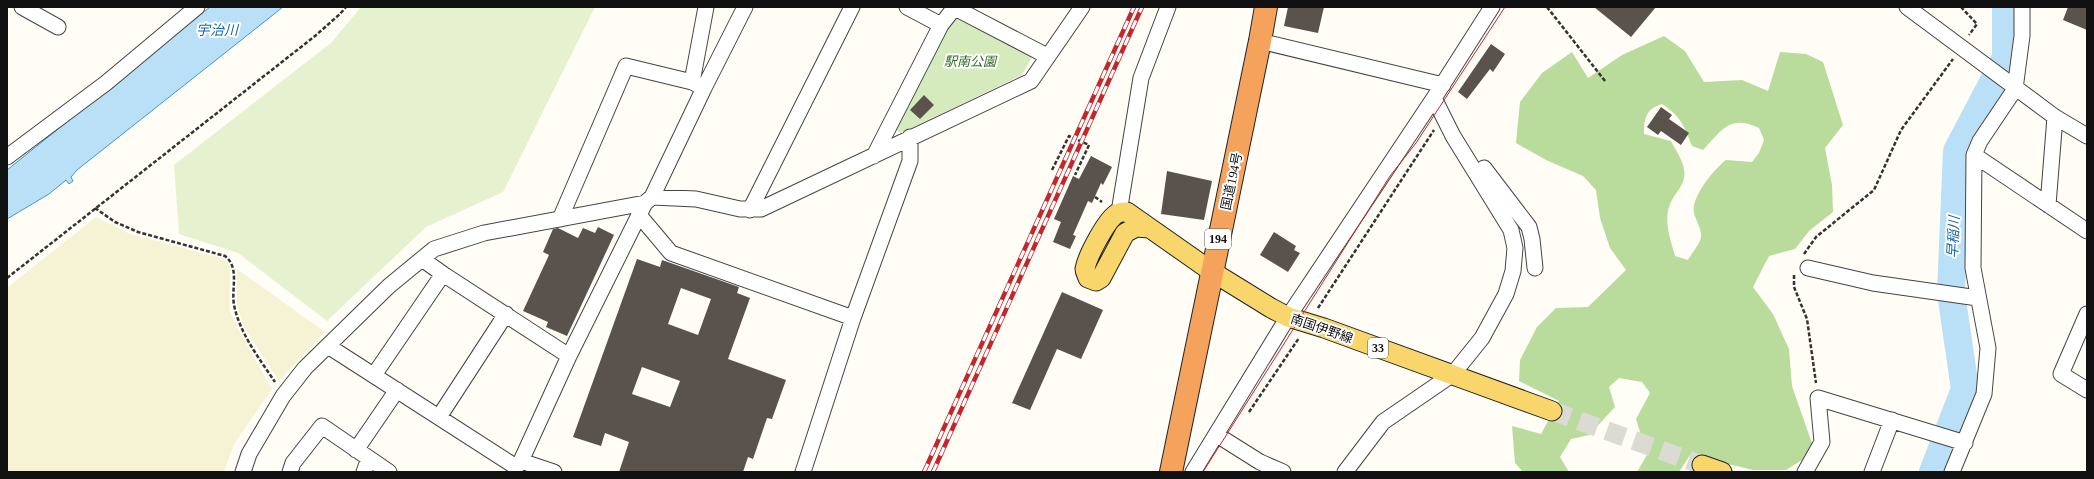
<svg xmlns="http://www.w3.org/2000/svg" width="2094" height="479" viewBox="0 0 2094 479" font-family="'Times New Roman','Noto Sans JP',serif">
  <rect width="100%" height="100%" fill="#fffdf5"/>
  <!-- farmland -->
  <path fill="#f6f3d4" d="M 96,217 L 130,234 L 221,258 L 227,262 L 230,267 L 230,311 L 238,329 L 272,389 L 234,444 L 224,472 L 7,472 L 7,288 Z
    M 237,269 L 325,332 L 279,381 L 244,327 L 237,305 Z"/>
  <!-- green -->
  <path fill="#d5ebbd" d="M 962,18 L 1030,53 L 1032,57 L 1022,75 L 901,133 L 894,129 L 952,19 Z"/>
  <!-- forest -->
  <path fill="#b9dc9c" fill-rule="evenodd" d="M 1664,36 L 1685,51 L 1704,82 L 1742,80 L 1768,91 L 1780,52 L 1806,54 L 1823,62 L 1843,125 L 1825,148 L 1832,185 L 1833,212 L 1809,231 L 1795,249 L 1769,256 L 1753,287 L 1773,314 L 1789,349 L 1792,386 L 1815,452 L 1786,470 L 1753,470 L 1690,455 L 1679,472 L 1637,472 L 1647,455 L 1636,419 L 1650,393 L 1642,382 L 1619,378 L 1609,387 L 1615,407 L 1589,435 L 1571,439 L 1560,457 L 1569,472 L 1523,472 L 1515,463 L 1512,426 L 1541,434 L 1559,401 L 1519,381 L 1520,360 L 1537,327 L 1556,308 L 1588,307 L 1626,270 L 1610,248 L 1600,218 L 1596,190 L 1583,176 L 1546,160 L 1516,143 L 1520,102 L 1542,73 L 1572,52 L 1588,78 L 1622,55 ZM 1662,104 C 1681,117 1684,125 1692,146 L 1703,150 C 1722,130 1730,114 1759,128 L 1764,140 L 1759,153 L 1752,162 L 1726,160 C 1715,168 1690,198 1694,213 C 1696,221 1701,227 1701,236 C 1701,243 1691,254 1688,260 L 1675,256 C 1670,237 1662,218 1672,200 C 1676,193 1683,185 1684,178 C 1687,166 1676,151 1671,141 L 1644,134 C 1644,118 1646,109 1662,104 Z"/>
  <!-- pitch -->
  <path fill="#e6f2cf" d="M 361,7 L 595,7 L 503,192 L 426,227 L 327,321 L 238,253 L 179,234 L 174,165 L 331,43 Z"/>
  <!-- water -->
  <path fill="#b9e0f7" stroke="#3f96cf" d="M 210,7 L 283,7 L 77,170 L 71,177 L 73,181 L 69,184 L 66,180 L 49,194 L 7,219 L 7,170 Z"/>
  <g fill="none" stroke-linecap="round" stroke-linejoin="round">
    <!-- river -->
    <path stroke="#b9e0f7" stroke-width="28" d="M 1933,472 L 1965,389 L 1951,293 L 1957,151 L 2006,58 L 2006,7"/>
  </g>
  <!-- building -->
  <path fill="#5a524d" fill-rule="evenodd" d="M 1288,7 L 1324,7 L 1318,33 L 1284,26 Z
    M 1594,7 L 1656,7 L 1631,37 Z
    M 2068,7 L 2087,7 L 2087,30 L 2063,20 Z
    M 1491,44 L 1505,54 L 1493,72 L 1490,69 L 1467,99 L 1458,92 Z
    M 924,95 L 934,105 L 920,119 L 910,110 Z
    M 1661,107 L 1672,115 L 1669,119 L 1689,133 L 1681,145 L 1661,131 L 1658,135 L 1647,127 Z
    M 1091,156 L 1112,167 L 1103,185 L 1101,183 L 1092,203 L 1088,201 L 1073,235 L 1076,236 L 1070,249 L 1053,242 L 1061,222 L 1054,219 L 1073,176 L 1079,179 Z
    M 1167,171 L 1212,181 L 1204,220 L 1161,214 Z
    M 598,227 L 614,235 L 567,336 L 546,327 L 548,322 L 523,311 L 549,255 L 543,252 L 553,229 L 558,228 L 578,238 L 583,228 L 595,233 Z
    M 1274,232 L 1296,246 L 1294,250 L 1300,253 L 1288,272 L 1260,255 Z
    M 637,259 L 660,267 L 662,260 L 739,287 L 737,293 L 750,298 L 728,359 L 786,380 L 772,419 L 767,418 L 753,459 L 748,457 L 743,472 L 619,472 L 629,442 L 605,433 L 601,446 L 573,437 ZM 681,288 L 711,299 L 698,335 L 668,324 ZM 642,367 L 680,381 L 670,407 L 632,394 Z
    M 1062,292 L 1103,310 L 1081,359 L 1057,349 L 1030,410 L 1012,403 Z"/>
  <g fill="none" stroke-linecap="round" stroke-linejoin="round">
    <!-- major-tunnel -->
    <path stroke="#dbdad3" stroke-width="19" stroke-dasharray="19 10" stroke-linecap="butt" d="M 1552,411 L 1702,465"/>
    <defs>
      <path id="minor" d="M 22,7 L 58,27
        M 907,7 L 941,25
        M 1907,7 L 2055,117 L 2048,205
        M 955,8 L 1047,56
        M 1260,41 L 1443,85
        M 692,82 L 706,7
        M 2055,117 L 2087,136
        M 1974,155 L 2087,231
        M 874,156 L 941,25 L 955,7
        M 7,157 L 106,83 L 197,7
        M 1484,168 L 1529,227 L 1532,239 L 1535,268
        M 652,197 L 696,199 L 740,209 L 761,209 L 1031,81 L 1082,7
        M 750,210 L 852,7
        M 1119,212 L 1141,78 L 1168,7
        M 639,215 L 671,253 L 853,318
        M 560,219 L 626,66 L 692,82 L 704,88
        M 422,259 L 443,274 L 569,356
        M 1808,268 L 1873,283 L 1978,298
        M 2087,314 L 2061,374 L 2087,390
        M 328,346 L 516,467 L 521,461 L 569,356 L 639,215 L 645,203 L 652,197 L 704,88 L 745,7
        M 374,375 L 443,274
        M 439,417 L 506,314
        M 1217,435 L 1260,462 L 1283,472
        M 356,450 L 397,390
        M 521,461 L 554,472
        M 243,472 L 249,454 L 283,396 L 305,368 L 389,286 L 434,249 L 484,233 L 645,203
        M 290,472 L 293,463 L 322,426 L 389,472
        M 364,472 L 369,458
        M 803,472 L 853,318 L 910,161 L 910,137
        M 1193,472 L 1288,317 L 1434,98 L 1492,7
        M 1345,472 L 1383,422 L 1453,374 L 1482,338 L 1506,294 L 1513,271 L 1515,248 L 1511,230 L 1453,136 L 1434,98
        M 1805,472 L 1822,442 L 1818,398 L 1965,443
        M 1872,472 L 1892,420
        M 1952,472 L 1984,394 L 1988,348 L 1973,268 L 1974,155 L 1980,141 L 2015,89 L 2022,36 L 2022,7"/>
      <path id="major" d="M 1149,228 L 1136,227 L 1125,233 L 1101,278 L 1096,281 L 1088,278 C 1087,275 1085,272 1085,269 C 1087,257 1107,218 1118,213 C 1120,212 1124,212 1127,212 L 1211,271 L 1271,308 L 1288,317 L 1324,328 L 1552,411
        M 1702,465 L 1722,472"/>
      <path id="highway" d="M 1171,472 L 1260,41 L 1266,7"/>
    </defs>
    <!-- minor casing -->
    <use href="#minor" stroke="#444" stroke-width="17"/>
    <!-- major casing -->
    <use href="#major" stroke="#222" stroke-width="21"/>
    <!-- highway casing -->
    <use href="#highway" stroke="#222" stroke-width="24"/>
    <!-- path -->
    <path stroke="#333" stroke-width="2.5" stroke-dasharray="4 2" stroke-linecap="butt" d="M 1547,7 L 1605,81
      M 1961,7 L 1977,24 L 1969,35
      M 1052,170 L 1069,136 L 1089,145 L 1075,175
      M 1095,197 L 1102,202
      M 95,208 L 115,222 L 138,232 L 225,256 C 240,268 231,288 234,305 C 240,334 259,358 275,382
      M 1804,254 L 1816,237 L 1874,190 L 1901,130 L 1953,59
      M 1794,275 L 1794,287 L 1807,319 L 1816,383
      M 7,278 L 315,36 L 340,14 L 346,7
      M 1318,308 L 1434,130
      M 1249,412 L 1299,338"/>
    <!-- minor -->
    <use href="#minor" stroke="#fff" stroke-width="15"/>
    <!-- major -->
    <use href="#major" stroke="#f9d66b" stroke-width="19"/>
    <!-- highway -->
    <use href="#highway" stroke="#f5a25d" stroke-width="22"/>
    <!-- tram -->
    <path stroke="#c4262e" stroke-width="1" d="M 1203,472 L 1390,176 L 1416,143 L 1505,7"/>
    <defs>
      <path id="rail" d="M 924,472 L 1134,7
        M 933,472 L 1142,7"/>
    </defs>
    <!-- rail casing -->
    <use href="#rail" stroke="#c4262e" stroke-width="4.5"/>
    <!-- rail -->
    <use href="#rail" stroke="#fff" stroke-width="3" stroke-dasharray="9" stroke-linecap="butt"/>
  </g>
  <g text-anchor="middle" stroke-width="4" stroke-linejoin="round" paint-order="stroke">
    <!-- shield labels -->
    <g fill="#fff" stroke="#585858" stroke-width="1">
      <rect x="1205" y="229" width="26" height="20" rx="3"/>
      <rect x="1368" y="338" width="20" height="20" rx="3"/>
    </g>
    <g font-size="12" font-weight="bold" fill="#111">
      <text x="1218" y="243">194</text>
      <text x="1378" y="352">33</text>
    </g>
    <!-- park labels -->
    <g font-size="13" font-style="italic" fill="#2f6b1f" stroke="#fff">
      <text x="970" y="66">駅南公園</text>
    </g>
    <!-- street labels -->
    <g font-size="13" fill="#111" stroke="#fff">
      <text transform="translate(1231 181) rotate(-78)" y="5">国道194号</text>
      <text transform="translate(1322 328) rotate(19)" y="5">南国伊野線</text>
    </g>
    <!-- water labels -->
    <g font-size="14" font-style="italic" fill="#1768a6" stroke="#fff">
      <text x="217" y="35">宇治川</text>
      <text transform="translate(1953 237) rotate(-87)" y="5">早稲川</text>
    </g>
  </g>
  <!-- border -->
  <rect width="2094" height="479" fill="none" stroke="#111111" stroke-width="16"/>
</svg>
